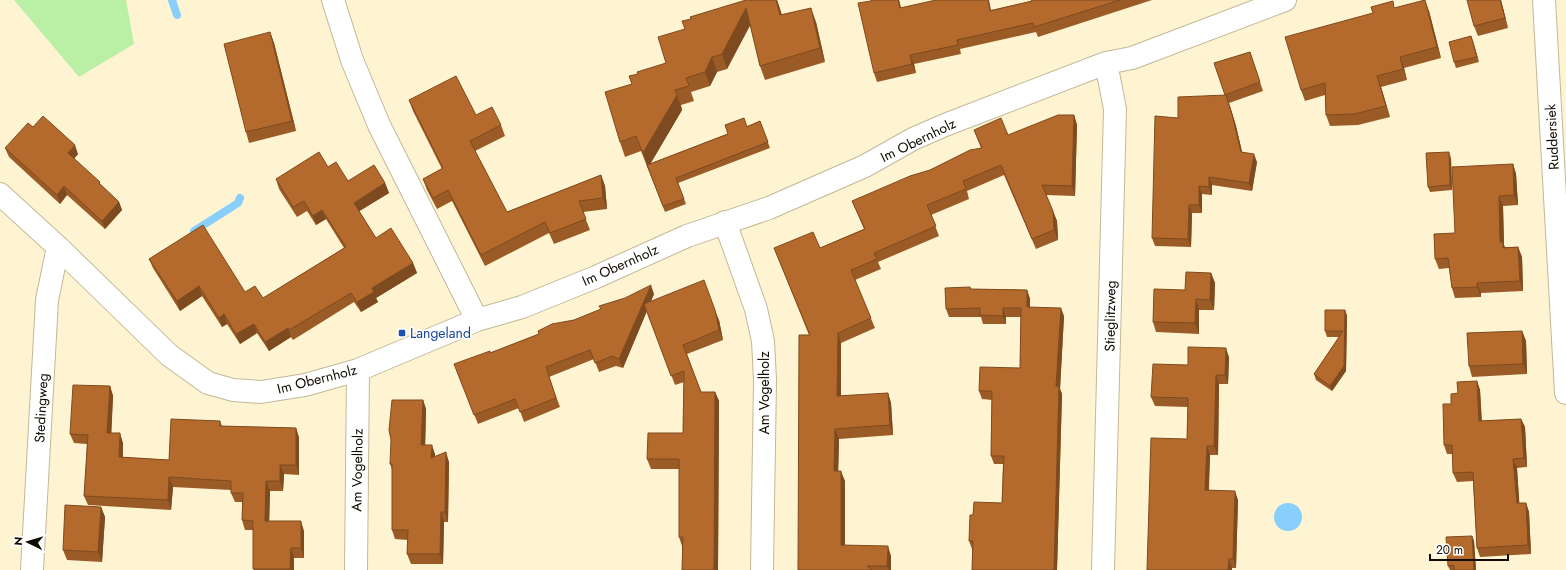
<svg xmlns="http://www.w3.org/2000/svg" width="1566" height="570" viewBox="0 0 1566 570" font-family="Jost,sans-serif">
  <rect width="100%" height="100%" fill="#fef4d2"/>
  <!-- green -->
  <path fill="#baf0a6" d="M 14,0 L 126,0 L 134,44 L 79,77 Z"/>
  <!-- water -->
  <path fill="#88cffd" d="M1274 517a14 14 0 1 1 28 0a14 14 0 1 1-28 0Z"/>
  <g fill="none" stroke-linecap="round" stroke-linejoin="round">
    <!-- stream -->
    <path stroke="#88cffd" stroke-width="8" d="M 172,0 L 177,15
      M 194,231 L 238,203 L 240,198"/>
    <defs>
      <path id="minor" d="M 333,0 L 352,60 L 379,125 L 477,320
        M 1544,0 L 1566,393
        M 0,194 L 58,247 L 169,355 L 208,383 L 233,390 L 261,392 L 305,385 L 358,370 L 477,320 L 522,307 L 596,277 L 687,236 L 769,208 L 865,166 L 913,139 L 945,125 L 1106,63 L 1132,58 L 1285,0
        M 725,222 L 756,309 L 763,341 L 765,380 L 762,570
        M 32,570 L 47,300 L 58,247
        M 356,570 L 358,370
        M 1103,570 L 1115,109 L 1106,63"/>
    </defs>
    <!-- minor casing -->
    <use href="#minor" stroke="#c2b898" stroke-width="24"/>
    <!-- minor -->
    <use href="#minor" stroke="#fff" stroke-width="22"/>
  </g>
  <!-- wall -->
  <path fill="#9b5b26" d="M 752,0 L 777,0 L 782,15 L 816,22 L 825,62 L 765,80 L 760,66 L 750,24 L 727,69 L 717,72 L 710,86 L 691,92 L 694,101 L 681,105 L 682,110 L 650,164 L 760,121 L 770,148 L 678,183 L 686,204 L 665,212 L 641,151 L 625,157 L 620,142 L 632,84 L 638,74 L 666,63 L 685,29 Z
    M 899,0 L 901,8 L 991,10 L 1032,1 L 1031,0 L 1152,0 L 1038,37 L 1036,32 L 960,49 L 961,54 L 914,64 L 916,73 L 877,82 L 874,73 L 871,1 Z
    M 1501,0 L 1508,28 L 1478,36 L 1474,26 Z
    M 1395,8 L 1429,11 L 1441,58 L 1404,68 L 1407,80 L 1381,87 L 1390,117 L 1358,125 L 1330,126 L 1326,115 L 1325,95 L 1305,101 L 1301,90 Z
    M 270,32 L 274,43 L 296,131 L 249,143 L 246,132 Z
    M 1471,36 L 1479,62 L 1456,68 L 1454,62 Z
    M 1250,52 L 1263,91 L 1229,103 L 1236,126 L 1242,152 L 1257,162 L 1252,191 L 1212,185 L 1212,195 L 1202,194 L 1202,213 L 1192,213 L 1191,247 L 1155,246 L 1152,238 L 1178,118 L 1225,95 L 1214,63 Z
    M 409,100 L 476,115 L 501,125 L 505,136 L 475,151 L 507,212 L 601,175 L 605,186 L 607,209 L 583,212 L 590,230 L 554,244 L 549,233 L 485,266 L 452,201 L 437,209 L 427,190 L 423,179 L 442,169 L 413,111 Z
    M 1074,115 L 1077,125 L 1075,196 L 1046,195 L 1057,221 L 1058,240 L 1036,249 L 1004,175 L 967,191 L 969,199 L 931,215 L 939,236 L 878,262 L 881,269 L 855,280 L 875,328 L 841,343 L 841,396 L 888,393 L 891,403 L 893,435 L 839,439 L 838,471 L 845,481 L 845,545 L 891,556 L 891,570 L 798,570 L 809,335 L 774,248 L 820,248 L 864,229 L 852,201 L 930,170 L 981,148 L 974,130 L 1008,135 Z
    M 33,127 L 78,154 L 74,159 L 119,202 L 122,210 L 105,229 L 67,195 L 60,204 L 9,157 L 5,148 Z
    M 1451,158 L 1452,190 L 1430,192 L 1428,187 Z
    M 1513,164 L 1516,174 L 1518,205 L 1503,206 L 1504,245 L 1505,247 L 1518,247 L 1522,257 L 1523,291 L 1481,293 L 1481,297 L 1455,298 L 1452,288 L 1449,268 L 1439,269 L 1435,259 Z
    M 328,167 L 348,181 L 385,183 L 389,193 L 359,211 L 376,238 L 413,263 L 417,273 L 376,298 L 378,302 L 361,312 L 354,302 L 293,340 L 291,337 L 269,351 L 257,333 L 240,344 L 227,324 L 222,327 L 202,296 L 180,311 L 153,268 L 149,259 L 245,292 L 263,298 L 344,248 L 326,219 L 316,225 L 307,211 L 297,217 L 279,189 L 276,179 Z
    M 1211,273 L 1215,283 L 1214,310 L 1199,310 L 1199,334 L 1156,332 L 1153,322 L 1185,290 Z
    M 970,287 L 971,289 L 1027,290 L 1030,299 L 1030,307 L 1064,316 L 1060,389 L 1062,394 L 1057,570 L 972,570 L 972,549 L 969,541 L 973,515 L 1002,503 L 1003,464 L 994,464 L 991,456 L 992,400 L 982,399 L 979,391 L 1020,368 L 1021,317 L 1006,317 L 1006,324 L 983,324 L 981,317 L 949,317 L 946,309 Z
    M 654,294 L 651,301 L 719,320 L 723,340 L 687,354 L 701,392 L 715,392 L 719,401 L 718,570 L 682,570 L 682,546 L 679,537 L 679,469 L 651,469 L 647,459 L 683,433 L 684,382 L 675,385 L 647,311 L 623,368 L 616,366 L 599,372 L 594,359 L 549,377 L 560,407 L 524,422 L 519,408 L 478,424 L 458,374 L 490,353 L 574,320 Z
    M 1345,310 L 1347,316 L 1346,371 L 1332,391 L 1316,380 L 1314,374 L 1340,337 L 1327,337 L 1325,331 Z
    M 1522,331 L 1526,341 L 1527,374 L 1472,377 L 1469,366 Z
    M 1229,357 L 1228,384 L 1219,384 L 1218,455 L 1210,455 L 1209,490 L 1238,500 L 1236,568 L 1232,568 L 1232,570 L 1147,570 L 1187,439 L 1188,407 L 1155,406 L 1151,397 L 1188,365 Z
    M 1477,381 L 1480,390 L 1482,421 L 1521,419 L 1525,427 L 1527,467 L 1517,468 L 1519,503 L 1526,503 L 1529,512 L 1531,554 L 1480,557 L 1477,548 L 1473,481 L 1457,482 L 1453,473 L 1453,454 L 1447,454 L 1444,445 L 1451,404 L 1458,393 Z
    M 110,386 L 113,396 L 111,433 L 123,443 L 123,457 L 169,460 L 220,421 L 222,426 L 296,428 L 299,438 L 299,475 L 284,474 L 283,491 L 270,491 L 269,521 L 304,531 L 304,558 L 294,558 L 294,570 L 254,570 L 253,530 L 245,530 L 242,520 L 242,502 L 235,502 L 231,493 L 231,490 L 173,487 L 171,510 L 88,505 L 84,496 L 87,444 L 74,443 L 70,434 Z
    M 423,400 L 426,409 L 425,445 L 435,454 L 435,456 L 449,462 L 448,522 L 444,522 L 443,564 L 411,564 L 407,554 L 408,540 L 395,539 L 392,530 L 392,469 L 390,464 Z
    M 101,507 L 105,517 L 102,562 L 67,560 L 63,550 Z
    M 1472,536 L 1474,541 L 1476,570 L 1450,570 L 1448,566 Z"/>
  <!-- shaded-wall -->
  <path fill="#7e4a1f" d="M 776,0 L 777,0 L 780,9 L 785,29 L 780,15 Z
    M 898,0 L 899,0 L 900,4 L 903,17 L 900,8 Z
    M 988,0 L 989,0 L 993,20 L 990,11 Z
    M 1425,0 L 1429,11 L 1441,58 L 1437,47 Z
    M 1500,0 L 1501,0 L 1508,28 L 1505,18 Z
    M 746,8 L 752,22 L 727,69 L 722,54 Z
    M 811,8 L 816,22 L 825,62 L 820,48 Z
    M 270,32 L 274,43 L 296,131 L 292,121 Z
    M 1471,36 L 1473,41 L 1479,62 L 1477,57 Z
    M 910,55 L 914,64 L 916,73 L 912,64 Z
    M 712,57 L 717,72 L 710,86 L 705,72 Z
    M 1400,57 L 1404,68 L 1407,80 L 1403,69 Z
    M 1377,76 L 1381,87 L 1390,117 L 1386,106 Z
    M 677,95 L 682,110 L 648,168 L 643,153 Z
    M 1229,103 L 1236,126 L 1244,160 L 1241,152 Z
    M 1074,115 L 1077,125 L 1075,196 L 1072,186 Z
    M 75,145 L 78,154 L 71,162 L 68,153 Z
    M 1449,152 L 1451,158 L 1452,190 L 1450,185 Z
    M 1254,154 L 1257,162 L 1252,191 L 1249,183 Z
    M 1513,164 L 1516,174 L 1518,205 L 1514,195 Z
    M 601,175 L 605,186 L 607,209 L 603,198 Z
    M 1209,177 L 1212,185 L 1212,195 L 1209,187 Z
    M 385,183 L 389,193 L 358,212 L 354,203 Z
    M 64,186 L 67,195 L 60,204 L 57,195 Z
    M 1199,186 L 1202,194 L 1202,213 L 1199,205 Z
    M 1499,196 L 1503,206 L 1504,245 L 1506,252 L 1507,258 L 1500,242 Z
    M 119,202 L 122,210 L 105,229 L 102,221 Z
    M 1189,205 L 1192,213 L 1191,247 L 1188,239 Z
    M 322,210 L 326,219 L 316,225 L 313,216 Z
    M 1053,211 L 1057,221 L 1058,240 L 1054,230 Z
    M 1518,247 L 1522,257 L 1523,291 L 1520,281 Z
    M 413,263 L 417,273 L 376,298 L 378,302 L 361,312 L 357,302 L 372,288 Z
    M 1211,273 L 1215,283 L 1214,310 L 1210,300 Z
    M 1477,283 L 1481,293 L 1481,297 L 1477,287 Z
    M 651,285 L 654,294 L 623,368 L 619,359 Z
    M 199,286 L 202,296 L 180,311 L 177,301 Z
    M 1027,290 L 1030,299 L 1030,315 L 1027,307 Z
    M 1196,299 L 1199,310 L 1199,334 L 1195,323 Z
    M 1003,308 L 1006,317 L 1006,324 L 1003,316 Z
    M 1061,308 L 1064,316 L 1060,389 L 1062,394 L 1057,570 L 1054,570 L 1056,386 Z
    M 715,310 L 719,320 L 723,340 L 719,330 Z
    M 1345,310 L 1347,316 L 1346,371 L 1332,391 L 1330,386 L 1344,366 Z
    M 224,314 L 227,324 L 222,327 L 219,318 Z
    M 254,324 L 257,333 L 240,344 L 236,334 Z
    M 288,328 L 291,337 L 269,351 L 265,342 Z
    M 1522,331 L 1526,341 L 1527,374 L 1523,364 Z
    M 838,333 L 841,343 L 841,406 L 837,396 Z
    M 1226,348 L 1229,357 L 1228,384 L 1225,375 Z
    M 1216,375 L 1219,384 L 1218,455 L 1214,446 Z
    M 1477,381 L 1480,390 L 1482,430 L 1479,421 Z
    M 110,386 L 113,396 L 111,442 L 107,433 Z
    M 715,392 L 719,401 L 718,570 L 714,570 Z
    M 888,393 L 891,403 L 893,435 L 890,425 Z
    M 423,400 L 426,409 L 425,454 L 421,445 Z
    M 1521,419 L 1525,427 L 1527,467 L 1524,458 Z
    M 296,428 L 299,438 L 299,475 L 296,465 Z
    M 835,429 L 839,439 L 838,481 L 834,471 Z
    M 120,433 L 123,443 L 122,466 L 119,457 Z
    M 432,445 L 435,454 L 435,467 L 431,458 Z
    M 1207,446 L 1210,455 L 1208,499 L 1205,490 Z
    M 446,452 L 449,462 L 448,522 L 445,512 Z
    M 1513,459 L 1517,468 L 1520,512 L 1517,503 Z
    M 280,465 L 284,474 L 283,491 L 280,481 Z
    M 841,471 L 845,481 L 845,555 L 841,545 Z
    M 169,477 L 173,487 L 171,510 L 168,500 Z
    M 266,481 L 270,491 L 269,530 L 265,521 Z
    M 1235,491 L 1238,500 L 1236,568 L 1233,559 Z
    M 1526,503 L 1529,512 L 1531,554 L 1528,545 Z
    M 101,507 L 105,517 L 102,562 L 98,552 Z
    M 441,512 L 444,522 L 443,564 L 440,554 Z
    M 301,521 L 304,531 L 304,558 L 301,548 Z
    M 1472,536 L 1474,541 L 1476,570 L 1474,570 Z
    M 888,546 L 891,556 L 891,570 L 889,570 L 887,566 Z
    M 291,548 L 294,558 L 294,570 L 291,570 L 290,569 Z
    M 1229,559 L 1232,568 L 1232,570 L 1228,570 Z"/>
  <!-- building -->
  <path fill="#b46a2c" stroke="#7e4a1f" d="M 746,0 L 750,0 L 750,1 L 753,0 L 776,0 L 780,15 L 811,8 L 820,48 L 760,66 L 746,8 L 722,54 L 712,57 L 705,72 L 686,78 L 689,86 L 675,90 L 677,95 L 643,153 L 636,136 L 620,142 L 605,92 L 632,84 L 629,76 L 638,74 L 637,72 L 666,63 L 658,37 L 685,29 L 682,21 L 691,19 L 690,17 Z
    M 871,0 L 898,0 L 900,8 L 936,0 L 988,0 L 990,11 L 1032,1 L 1031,0 L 1120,0 L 1034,27 L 1033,23 L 957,40 L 958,45 L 910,55 L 912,64 L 874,73 L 858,3 L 871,1 Z
    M 1425,0 L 1437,47 L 1400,57 L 1403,69 L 1377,76 L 1386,106 L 1354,114 L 1326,115 L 1325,83 L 1301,90 L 1285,37 L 1373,13 L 1371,7 L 1393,1 L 1394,8 Z
    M 1467,0 L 1500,0 L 1505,18 L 1474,26 Z
    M 270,32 L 292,121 L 246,132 L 224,44 Z
    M 1471,36 L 1477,57 L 1454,62 L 1449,42 Z
    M 1250,52 L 1260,82 L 1225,95 L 1214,63 Z
    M 456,76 L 476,115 L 492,107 L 501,125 L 470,141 L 507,212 L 601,175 L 603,198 L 579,201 L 586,219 L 550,233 L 545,222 L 481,255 L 448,190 L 433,198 L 423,179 L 443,168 L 409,100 Z
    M 1226,95 L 1233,118 L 1241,152 L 1254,154 L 1249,183 L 1209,177 L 1209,187 L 1199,186 L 1199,205 L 1189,205 L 1188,239 L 1152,238 L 1155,116 L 1178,118 L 1178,97 Z
    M 1058,115 L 1074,115 L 1072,186 L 1042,185 L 1053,211 L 1054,230 L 1032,239 L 1001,165 L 963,181 L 966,189 L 927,205 L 936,226 L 874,253 L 877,259 L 851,270 L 871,318 L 838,333 L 837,396 L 888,393 L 890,425 L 835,429 L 834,471 L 841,471 L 841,545 L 888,546 L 887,566 L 867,566 L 872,570 L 798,570 L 799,335 L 810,335 L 774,248 L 813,232 L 820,248 L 865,229 L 852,201 L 910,176 L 930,170 L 970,150 L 982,148 L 974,130 L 1001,118 L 1008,135 Z
    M 43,116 L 75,145 L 68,153 L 100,182 L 99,183 L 119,202 L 102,221 L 64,186 L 57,195 L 5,148 L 28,123 L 33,127 Z
    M 744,118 L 747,127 L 760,121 L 768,142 L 676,178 L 684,199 L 663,206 L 647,165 L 728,134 L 725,125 Z
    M 319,152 L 328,167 L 336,162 L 348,181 L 374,165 L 385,183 L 354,203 L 376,238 L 391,228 L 413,263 L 372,288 L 374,292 L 357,302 L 351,293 L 289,330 L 288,328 L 265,342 L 254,324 L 236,334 L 224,314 L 219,318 L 199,286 L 177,301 L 149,259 L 203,225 L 245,292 L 255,286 L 263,298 L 346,247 L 322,210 L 313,216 L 304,201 L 293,207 L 276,179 Z
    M 1449,152 L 1450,185 L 1428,187 L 1426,153 Z
    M 1513,164 L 1514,195 L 1499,196 L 1500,242 L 1503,242 L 1503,248 L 1518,247 L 1520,281 L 1477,283 L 1477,287 L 1452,288 L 1448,258 L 1435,259 L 1434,234 L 1455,233 L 1452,167 Z
    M 1186,272 L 1211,273 L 1210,300 L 1196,299 L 1195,323 L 1153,322 L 1154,289 L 1185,290 Z
    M 704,280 L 715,310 L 719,330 L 683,345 L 701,392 L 715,392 L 714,570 L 682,570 L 683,537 L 679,537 L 679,459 L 647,459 L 648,433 L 683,433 L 684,371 L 671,376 L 644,304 Z
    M 651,285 L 619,359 L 612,356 L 595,363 L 590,350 L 546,367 L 556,398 L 520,412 L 515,399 L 474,415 L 454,364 L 490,351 L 490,353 L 539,334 L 538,331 L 552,324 L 574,320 L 601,309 L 599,306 L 625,298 Z
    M 970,287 L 970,289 L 1027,290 L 1027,307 L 1061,308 L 1056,386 L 1059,386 L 1054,570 L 972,570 L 973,541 L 969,541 L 970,515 L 973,515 L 974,502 L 1002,503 L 1004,456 L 991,456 L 992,391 L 979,391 L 980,367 L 1020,368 L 1021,308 L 1003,308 L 1003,316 L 980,315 L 980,308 L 946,309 L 945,288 Z
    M 1325,310 L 1345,310 L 1344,366 L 1330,386 L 1314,374 L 1343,331 L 1325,331 Z
    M 1522,331 L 1523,364 L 1469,366 L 1467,333 Z
    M 1188,347 L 1226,348 L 1225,375 L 1216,375 L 1214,446 L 1207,446 L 1205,490 L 1235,491 L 1233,559 L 1229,559 L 1228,570 L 1147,570 L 1151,438 L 1187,439 L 1188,398 L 1151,397 L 1153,364 L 1188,365 Z
    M 1477,381 L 1479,421 L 1521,419 L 1524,458 L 1513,459 L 1517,503 L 1526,503 L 1528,545 L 1477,548 L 1473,472 L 1453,473 L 1452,445 L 1444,445 L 1443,404 L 1451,404 L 1451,394 L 1458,393 L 1457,382 Z
    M 73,385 L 110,386 L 107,433 L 120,433 L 119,457 L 169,460 L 171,419 L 220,421 L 220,426 L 296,428 L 296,465 L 280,465 L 280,481 L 266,481 L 265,521 L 301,521 L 301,548 L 291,548 L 290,569 L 253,569 L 253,521 L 242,520 L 243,493 L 231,493 L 231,481 L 169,477 L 168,500 L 84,496 L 88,435 L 70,434 Z
    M 392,400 L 423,400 L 421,445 L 432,445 L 431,458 L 446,452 L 445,512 L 441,512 L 440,554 L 407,554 L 408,530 L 392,530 L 392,464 L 390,464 L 391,440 L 389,430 Z
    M 65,505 L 101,507 L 98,552 L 63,550 Z
    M 1472,536 L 1474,570 L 1454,570 L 1454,565 L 1448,566 L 1446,537 Z"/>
  <!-- markers -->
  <rect fill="#1a4fb4" stroke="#fff" stroke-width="1.5" x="398" y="329" width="8" height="8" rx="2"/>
  <g text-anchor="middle" stroke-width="3" stroke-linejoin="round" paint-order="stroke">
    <!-- street labels -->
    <g font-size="14" fill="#0f0b02" stroke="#fff">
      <text transform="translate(1552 137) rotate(-93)" y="5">Ruddersiek</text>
      <text transform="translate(918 140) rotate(-26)" y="5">Im Obernholz</text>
      <text transform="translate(620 265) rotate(-24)" y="5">Im Obernholz</text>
      <text transform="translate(1110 316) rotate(-89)" y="5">Stieglitzweg</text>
      <text transform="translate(317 379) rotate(-14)" y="5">Im Obernholz</text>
      <text transform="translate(764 393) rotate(-90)" y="5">Am Vogelholz</text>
      <text transform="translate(41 408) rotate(-87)" y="5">Stedingweg</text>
      <text transform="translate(357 470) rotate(-89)" y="5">Am Vogelholz</text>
    </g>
    <!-- transit labels -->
    <g font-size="14" fill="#164399" stroke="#fff" text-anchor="start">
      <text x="410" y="338">Langeland</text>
    </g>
  </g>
  <!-- north arrow -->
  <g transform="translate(28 542) rotate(275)" stroke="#ffffff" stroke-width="3" paint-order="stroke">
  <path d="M0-3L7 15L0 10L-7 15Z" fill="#0f0b02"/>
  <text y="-6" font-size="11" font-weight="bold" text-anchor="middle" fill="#0f0b02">N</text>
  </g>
  <!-- scale -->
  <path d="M1430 554v6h78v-6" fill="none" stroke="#0f0b02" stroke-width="2"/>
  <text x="1436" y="554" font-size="12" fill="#0f0b02" stroke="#ffffff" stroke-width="3" paint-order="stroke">20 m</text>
</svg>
